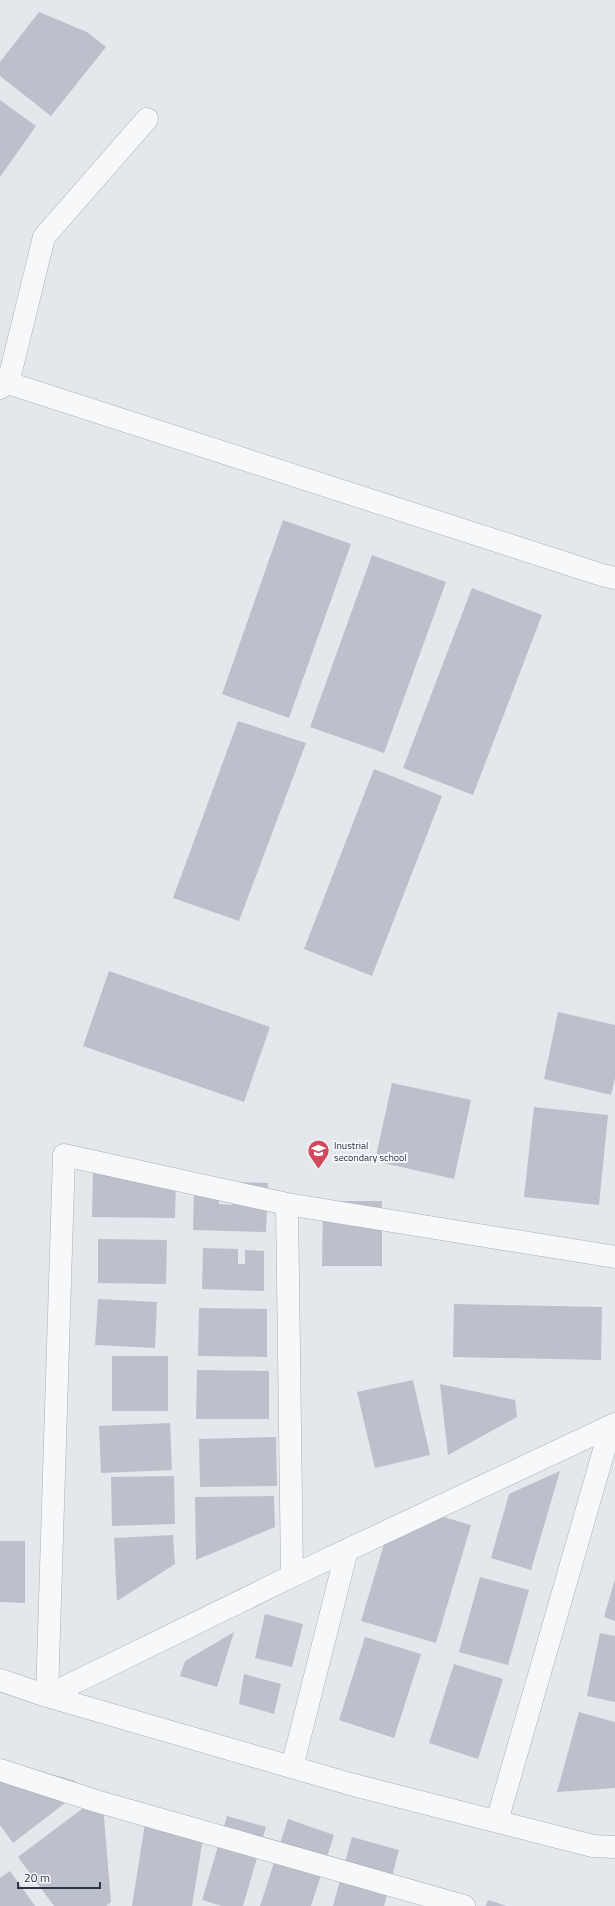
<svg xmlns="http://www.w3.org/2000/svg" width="615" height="1906" viewBox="0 0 615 1906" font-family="'Titillium Web',sans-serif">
  <rect width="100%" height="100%" fill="#e4e7ec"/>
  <!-- building -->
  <path fill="#bbc0ca" d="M 39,12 L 87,32 L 106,47 L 51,116 L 0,76 L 0,62 Z
    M 0,100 L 36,126 L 0,177 Z
    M 283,520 L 351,544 L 289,718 L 222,694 Z
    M 372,555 L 446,582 L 384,753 L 310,727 Z
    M 472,588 L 542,615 L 473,795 L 403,768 Z
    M 238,721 L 306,743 L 239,921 L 173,898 Z
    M 374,769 L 442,796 L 372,976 L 304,949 Z
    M 109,971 L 270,1027 L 244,1102 L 83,1046 Z
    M 558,1012 L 615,1025 L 615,1078 L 611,1095 L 544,1079 Z
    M 392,1083 L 471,1100 L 454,1179 L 375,1161 Z
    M 534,1107 L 608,1115 L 599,1205 L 524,1197 Z
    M 93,1169 L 176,1171 L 175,1218 L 92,1217 Z
    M 219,1180 L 219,1204 L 232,1205 L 233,1182 L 268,1183 L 266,1232 L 193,1230 L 194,1191 Z
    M 323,1201 L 382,1201 L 382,1266 L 322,1266 Z
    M 98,1239 L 167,1240 L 166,1284 L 98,1283 Z
    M 203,1248 L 238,1249 L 238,1264 L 245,1264 L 245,1250 L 264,1251 L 264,1291 L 202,1289 Z
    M 98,1299 L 157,1302 L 155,1348 L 95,1345 Z
    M 454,1304 L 602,1307 L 601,1360 L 453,1357 Z
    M 199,1308 L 267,1309 L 267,1357 L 198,1356 Z
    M 112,1356 L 168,1356 L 168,1411 L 112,1411 Z
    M 197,1370 L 269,1371 L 269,1419 L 196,1419 Z
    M 413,1380 L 430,1455 L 375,1468 L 357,1392 Z
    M 440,1384 L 515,1400 L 517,1417 L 448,1455 Z
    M 170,1423 L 172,1470 L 101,1473 L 99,1426 Z
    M 276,1437 L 277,1486 L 200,1487 L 199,1439 Z
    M 560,1471 L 531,1570 L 491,1558 L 509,1494 Z
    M 174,1476 L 175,1524 L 112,1526 L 111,1477 Z
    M 274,1496 L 275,1527 L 196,1560 L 195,1497 Z
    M 416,1509 L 471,1525 L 436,1643 L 361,1621 L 391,1521 Z
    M 173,1535 L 175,1564 L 117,1601 L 114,1538 Z
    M 0,1541 L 25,1541 L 25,1603 L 0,1602 Z
    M 480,1577 L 529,1590 L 508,1665 L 459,1652 Z
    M 615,1579 L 615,1621 L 604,1617 Z
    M 265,1614 L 303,1624 L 292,1667 L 255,1658 Z
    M 234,1632 L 217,1687 L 180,1676 L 185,1661 Z
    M 600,1633 L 615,1636 L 615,1702 L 587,1696 Z
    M 365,1637 L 421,1654 L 394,1738 L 339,1720 Z
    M 454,1664 L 503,1679 L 478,1759 L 429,1743 Z
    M 244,1674 L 281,1684 L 274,1714 L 239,1704 Z
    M 579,1712 L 615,1722 L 615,1788 L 557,1792 Z
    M 6,1761 L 75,1781 L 82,1790 L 13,1843 L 0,1825 L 0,1766 Z
    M 102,1794 L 111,1902 L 106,1906 L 54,1906 L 18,1857 Z
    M 227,1816 L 266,1827 L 243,1906 L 222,1906 L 202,1900 Z
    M 146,1817 L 205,1826 L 192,1906 L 132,1906 Z
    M 288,1819 L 334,1835 L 311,1906 L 260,1906 Z
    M 352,1837 L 399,1850 L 384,1906 L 333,1906 Z
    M 10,1871 L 35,1906 L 0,1906 L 0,1878 Z
    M 488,1900 L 507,1906 L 486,1906 Z"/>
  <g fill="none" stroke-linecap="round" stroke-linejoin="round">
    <defs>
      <path id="minor" d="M 8,383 L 602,575 L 615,578
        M 0,388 L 8,383 L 44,237 L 147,119
        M 287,1204 L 292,1576
        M 615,1257 L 287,1204 L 64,1155 L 47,1696 L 292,1576 L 615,1424
        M 0,1680 L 47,1696 L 350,1784 L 593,1846 L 615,1847
        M 292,1767 L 347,1550
        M 0,1770 L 96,1801 L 464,1906
        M 497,1821 L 611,1426"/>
    </defs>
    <!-- minor casing -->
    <use href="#minor" stroke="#a9aeb7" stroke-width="23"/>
    <!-- minor -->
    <use href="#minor" stroke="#f7f8fa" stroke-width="22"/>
  </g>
  <!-- icons -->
  <defs>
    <symbol id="school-pin" viewBox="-11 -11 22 30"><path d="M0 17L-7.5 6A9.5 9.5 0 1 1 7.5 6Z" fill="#d1495b" stroke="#f4f6f9"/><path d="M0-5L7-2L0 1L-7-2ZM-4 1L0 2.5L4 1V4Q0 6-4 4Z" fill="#fff"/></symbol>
  </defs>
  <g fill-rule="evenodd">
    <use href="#school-pin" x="306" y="1138" width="25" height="34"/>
  </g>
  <g text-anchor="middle" stroke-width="4" stroke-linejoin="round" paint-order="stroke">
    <!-- poi labels -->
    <g font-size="10" fill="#2b3445" stroke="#f4f6f9" text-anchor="start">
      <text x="334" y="1149">Inustrial<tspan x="334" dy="12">secondary school</tspan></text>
    </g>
  </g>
  <!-- scale -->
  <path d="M18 1882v6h82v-6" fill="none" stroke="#2b3445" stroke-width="2"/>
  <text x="24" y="1882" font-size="12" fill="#2b3445" stroke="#f4f6f9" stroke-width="3" paint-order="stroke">20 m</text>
</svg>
